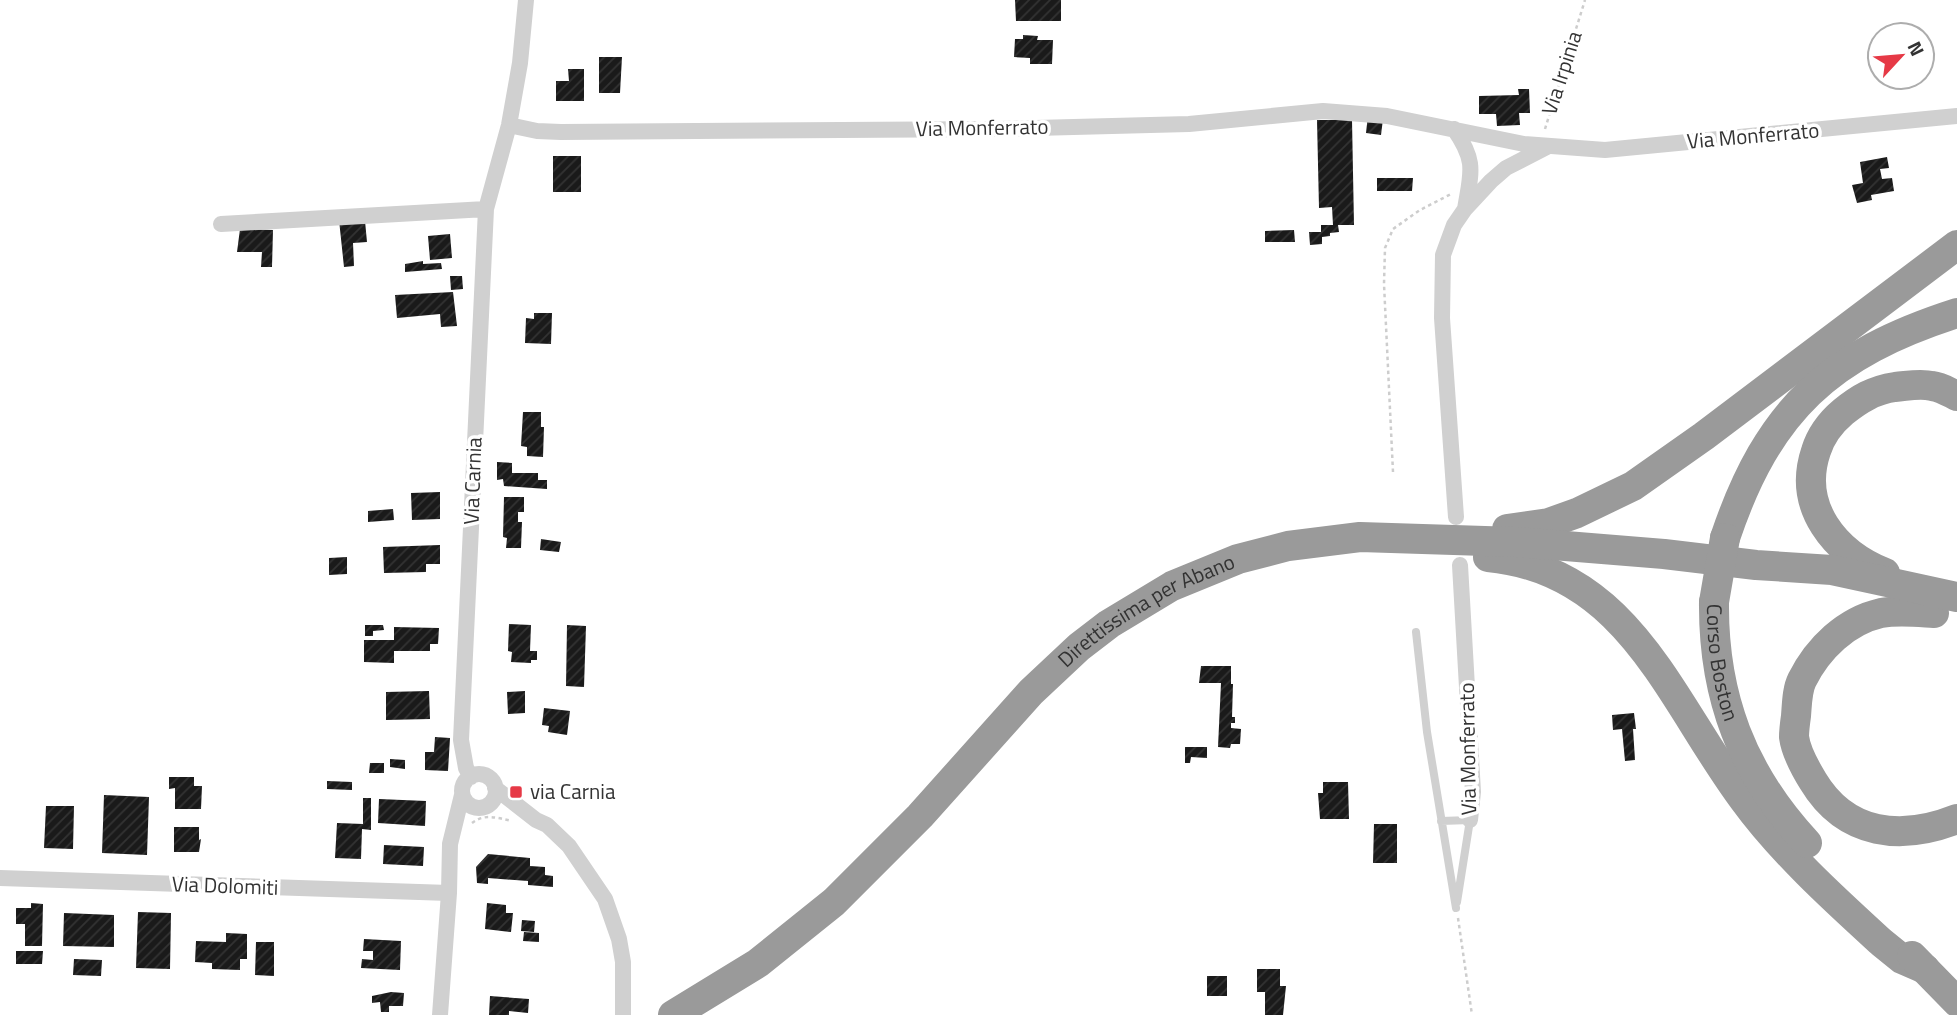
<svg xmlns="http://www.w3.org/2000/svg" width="1957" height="1015" viewBox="0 0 1957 1015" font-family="'Titillium Web',sans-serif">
  <defs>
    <pattern id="building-hatch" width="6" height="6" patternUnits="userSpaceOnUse" patternTransform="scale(1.75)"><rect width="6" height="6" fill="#1a1a1a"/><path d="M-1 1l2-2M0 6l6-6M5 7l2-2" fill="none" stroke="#333"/></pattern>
  </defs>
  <rect width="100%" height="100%" fill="#fff"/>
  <!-- building -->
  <path fill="url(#building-hatch)" d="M 1015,0 L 1061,0 L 1061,21 L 1016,21 Z
    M 1023,35 L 1038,36 L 1037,40 L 1053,40 L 1052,64 L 1030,64 L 1030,58 L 1014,57 L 1015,39 L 1023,39 Z
    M 599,57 L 622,57 L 620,93 L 599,93 Z
    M 568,69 L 584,69 L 584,101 L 556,101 L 556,81 L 569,81 Z
    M 1518,89 L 1529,89 L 1530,113 L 1519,113 L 1520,125 L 1497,126 L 1496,114 L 1479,114 L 1479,96 L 1519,95 Z
    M 1368,115 L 1383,119 L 1381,135 L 1366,133 Z
    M 1317,120 L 1352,120 L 1354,225 L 1338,225 L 1339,232 L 1330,233 L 1330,236 L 1322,237 L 1322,244 L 1310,245 L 1309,232 L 1321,232 L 1321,225 L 1333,225 L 1332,207 L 1319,208 Z
    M 553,156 L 581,156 L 581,192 L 553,192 Z
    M 1887,157 L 1889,168 L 1880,169 L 1882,179 L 1892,178 L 1894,191 L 1871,195 L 1872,200 L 1857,203 L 1852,185 L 1863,183 L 1860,162 Z
    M 1377,178 L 1413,178 L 1412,191 L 1377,191 Z
    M 339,220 L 365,221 L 367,242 L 353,243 L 354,266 L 344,267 Z
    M 240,229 L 273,230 L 272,267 L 261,267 L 262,252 L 237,252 Z
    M 1294,230 L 1295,242 L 1265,242 L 1265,231 Z
    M 450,234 L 452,258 L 430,260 L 428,236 Z
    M 423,261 L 423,264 L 441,263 L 442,269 L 405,272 L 405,264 Z
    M 450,276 L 462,276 L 463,289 L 451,290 Z
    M 453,292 L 457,326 L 441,327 L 440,314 L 397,318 L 395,295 Z
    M 534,313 L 552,313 L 551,344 L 525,343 L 526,318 L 534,319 Z
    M 523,412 L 541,412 L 541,427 L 544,427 L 543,457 L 527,456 L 527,447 L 521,446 Z
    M 497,462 L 512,463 L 512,473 L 538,473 L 538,480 L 547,480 L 547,489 L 504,486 L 503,479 L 497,480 Z
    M 440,492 L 440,519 L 412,520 L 411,493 Z
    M 504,497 L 524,497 L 524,512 L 518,512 L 518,522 L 522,522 L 521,548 L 506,548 L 507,538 L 503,537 Z
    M 393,509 L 394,520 L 368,522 L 368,511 Z
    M 541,539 L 561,542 L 559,552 L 540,550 Z
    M 440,545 L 440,564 L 426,564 L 426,572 L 384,573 L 383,547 Z
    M 347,557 L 347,574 L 329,575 L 329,558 Z
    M 509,624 L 531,625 L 530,651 L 537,651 L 537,660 L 531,660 L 531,663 L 511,662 L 512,652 L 508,651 Z
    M 365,625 L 383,625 L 384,630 L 373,631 L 373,636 L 365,636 Z
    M 567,625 L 586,626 L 584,687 L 566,686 Z
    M 394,627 L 439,628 L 438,644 L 430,644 L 430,651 L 394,651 L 394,663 L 364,662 L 364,640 L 394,640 Z
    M 1201,666 L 1231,666 L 1231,684 L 1233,684 L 1232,717 L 1235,717 L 1235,723 L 1231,723 L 1231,728 L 1241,729 L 1240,744 L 1231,744 L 1230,748 L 1218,747 L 1221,683 L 1199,683 Z
    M 429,691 L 430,719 L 386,720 L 386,692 Z
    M 525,691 L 525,713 L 508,714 L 507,692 Z
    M 544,708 L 570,711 L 567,735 L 548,732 L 549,726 L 542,725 Z
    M 1634,713 L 1636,729 L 1633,729 L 1635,760 L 1625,761 L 1622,729 L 1613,730 L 1612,715 Z
    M 435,737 L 450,738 L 448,771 L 425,770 L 425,752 L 434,752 Z
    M 1185,747 L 1207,747 L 1207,758 L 1191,757 L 1190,763 L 1185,763 Z
    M 390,759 L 405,760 L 405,769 L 390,767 Z
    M 370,763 L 384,763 L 384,773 L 369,773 Z
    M 169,777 L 194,777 L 194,786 L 202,786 L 201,809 L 175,809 L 175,788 L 169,789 Z
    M 327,781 L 352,782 L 352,790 L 327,789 Z
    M 1323,782 L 1348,782 L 1349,819 L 1320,819 L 1318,793 L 1323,793 Z
    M 104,795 L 149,797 L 147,855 L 102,853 Z
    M 363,798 L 371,798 L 371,830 L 362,829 L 361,859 L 335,858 L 337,823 L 363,824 Z
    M 379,799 L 426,801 L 425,826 L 378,823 Z
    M 46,806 L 74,806 L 73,849 L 44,848 Z
    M 1374,824 L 1397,824 L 1397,863 L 1373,863 Z
    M 174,827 L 199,827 L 199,840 L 201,839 L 199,852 L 174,852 Z
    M 384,845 L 424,847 L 423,866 L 383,864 Z
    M 488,854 L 530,858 L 530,866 L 545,867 L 545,875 L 553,876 L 553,887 L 528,885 L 528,881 L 488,878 L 488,884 L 477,883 L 476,867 Z
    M 31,903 L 43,904 L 42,946 L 25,946 L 25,924 L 16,924 L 16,908 L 31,908 Z
    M 487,903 L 506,905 L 506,913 L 513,913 L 511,932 L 485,929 Z
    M 138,912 L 171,913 L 170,969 L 136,968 Z
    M 64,913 L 114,915 L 114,947 L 63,946 Z
    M 522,920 L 535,921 L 534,932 L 521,931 Z
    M 524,932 L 539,933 L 539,942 L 523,941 Z
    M 226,933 L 247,934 L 247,959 L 240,959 L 240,970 L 212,969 L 212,963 L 195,962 L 196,941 L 226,942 Z
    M 364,939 L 401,941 L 400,970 L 361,968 L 362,959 L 373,960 L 373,951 L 363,951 Z
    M 256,942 L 274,942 L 274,976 L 255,975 Z
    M 16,951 L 43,951 L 42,964 L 16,964 Z
    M 74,959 L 102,960 L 101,976 L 73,975 Z
    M 1257,969 L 1280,969 L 1280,986 L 1286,986 L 1283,1015 L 1265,1015 L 1265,992 L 1257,992 Z
    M 1207,976 L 1227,976 L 1227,996 L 1207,996 Z
    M 391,992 L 404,993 L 403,1006 L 389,1006 L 389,1012 L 381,1012 L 380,1002 L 372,1003 L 372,996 Z
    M 490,996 L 529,999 L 528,1013 L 509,1011 L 509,1015 L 489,1015 Z"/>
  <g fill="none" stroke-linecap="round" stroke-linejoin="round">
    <!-- path -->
    <path stroke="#cdcdcd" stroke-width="2.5" stroke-dasharray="3.5 3.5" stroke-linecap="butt" d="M 1545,129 L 1585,0
      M 1393,472 L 1384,284 L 1385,248 L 1393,229 L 1420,210 L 1453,193
      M 472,823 C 485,813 497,818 512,821
      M 1458,918 L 1472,1015"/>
    <!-- lane -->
    <path stroke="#d0d0d0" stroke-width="8" d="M 1416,632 L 1427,732 L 1456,908
      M 1441,821 L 1470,820 L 1457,902"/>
    <!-- street -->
    <path stroke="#d0d0d0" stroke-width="16" d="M 509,125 L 537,131 L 561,132 L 999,129 L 1189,124 L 1323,111 L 1387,116 L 1524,144 L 1605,150 L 1957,116
      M 1454,129 C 1477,162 1471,172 1465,209
      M 221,224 L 486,209
      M 1456,517 L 1442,318 L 1443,255 L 1454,225 L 1465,209 L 1491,181 L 1506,168 L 1547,147
      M 1460,565 L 1473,792 L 1470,820
      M462 791a17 17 0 1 1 34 0a17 17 0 1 1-34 0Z
      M 471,777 L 466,768 L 461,740 L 486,209 L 509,125 L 520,63 L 526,0
      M 495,788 L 536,820 L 547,825 L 569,846 L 605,899 L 619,939 L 623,962 L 623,1015
      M 0,878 L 449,893
      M 440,1015 L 449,893 L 450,844 L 462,795"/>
    <!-- highway -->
    <g stroke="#9a9a9a" stroke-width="30">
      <path d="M 1507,529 L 1549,523 L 1577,513 L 1633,486 L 1704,436 L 1957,245"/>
      <path d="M 1725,538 C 1768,410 1829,354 1957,313"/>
      <path d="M 1488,557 C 1629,570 1670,701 1744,800 C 1781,851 1835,900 1881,942 L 1902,959 L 1925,969"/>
      <path d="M 1885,573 C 1835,553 1797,507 1816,451 C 1821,435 1830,423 1843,412 C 1859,399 1874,390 1895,387 C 1908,386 1920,383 1932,386 C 1941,387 1949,392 1957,396"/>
      <path id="s1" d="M 1714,602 C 1713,696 1742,773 1807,843"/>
      <path d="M 1934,613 C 1917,612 1898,610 1881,613 C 1846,621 1818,648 1802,680 C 1797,690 1797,704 1796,716 C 1795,723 1794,731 1794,737 C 1796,752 1805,768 1813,781 C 1846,836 1902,841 1957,819"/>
      <path d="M 1912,956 L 1957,1002"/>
      <path id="s2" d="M 673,1015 L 758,963 L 834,902 L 920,816 L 1031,692 L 1079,647 L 1109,624 L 1172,586 L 1238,559 L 1288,546 L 1360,537 L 1516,542 L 1664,554 L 1756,565 L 1832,570 L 1957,597"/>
    </g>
    <!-- highway-bridge -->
    <path stroke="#9a9a9a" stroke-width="30" d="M 1714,602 L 1725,538"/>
  </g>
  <!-- markers -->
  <rect fill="#e63946" stroke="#fff" stroke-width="2.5" x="509" y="785" width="14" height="14" rx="3.5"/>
  <g text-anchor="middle" stroke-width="7" stroke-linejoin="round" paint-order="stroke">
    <!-- street labels -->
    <g font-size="21" fill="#333" stroke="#fff">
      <text transform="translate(1562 73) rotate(-72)" y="7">Via Irpinia</text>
      <text transform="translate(982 128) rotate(-1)" y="7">Via Monferrato</text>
      <text transform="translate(1753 136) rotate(-5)" y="7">Via Monferrato</text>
      <text transform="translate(473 481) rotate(-88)" y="7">Via Carnia</text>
      <text dy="7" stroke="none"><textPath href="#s2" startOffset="628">Direttissima per Abano</textPath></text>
      <text dy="7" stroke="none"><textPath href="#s1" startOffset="61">Corso Boston</textPath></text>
      <text transform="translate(1468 749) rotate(-91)" y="7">Via Monferrato</text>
      <text transform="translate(225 886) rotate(2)" y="7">Via Dolomiti</text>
    </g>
    <!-- poi labels -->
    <g font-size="21" fill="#333" stroke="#fff" text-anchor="start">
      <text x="530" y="799">via Carnia</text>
    </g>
  </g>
  <!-- north arrow -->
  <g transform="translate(1901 56) rotate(64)"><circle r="33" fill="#ffffff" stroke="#adadad" stroke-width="2"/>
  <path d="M0-5L12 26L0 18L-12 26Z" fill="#e63946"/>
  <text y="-10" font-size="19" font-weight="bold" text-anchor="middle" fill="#333333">N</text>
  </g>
</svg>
